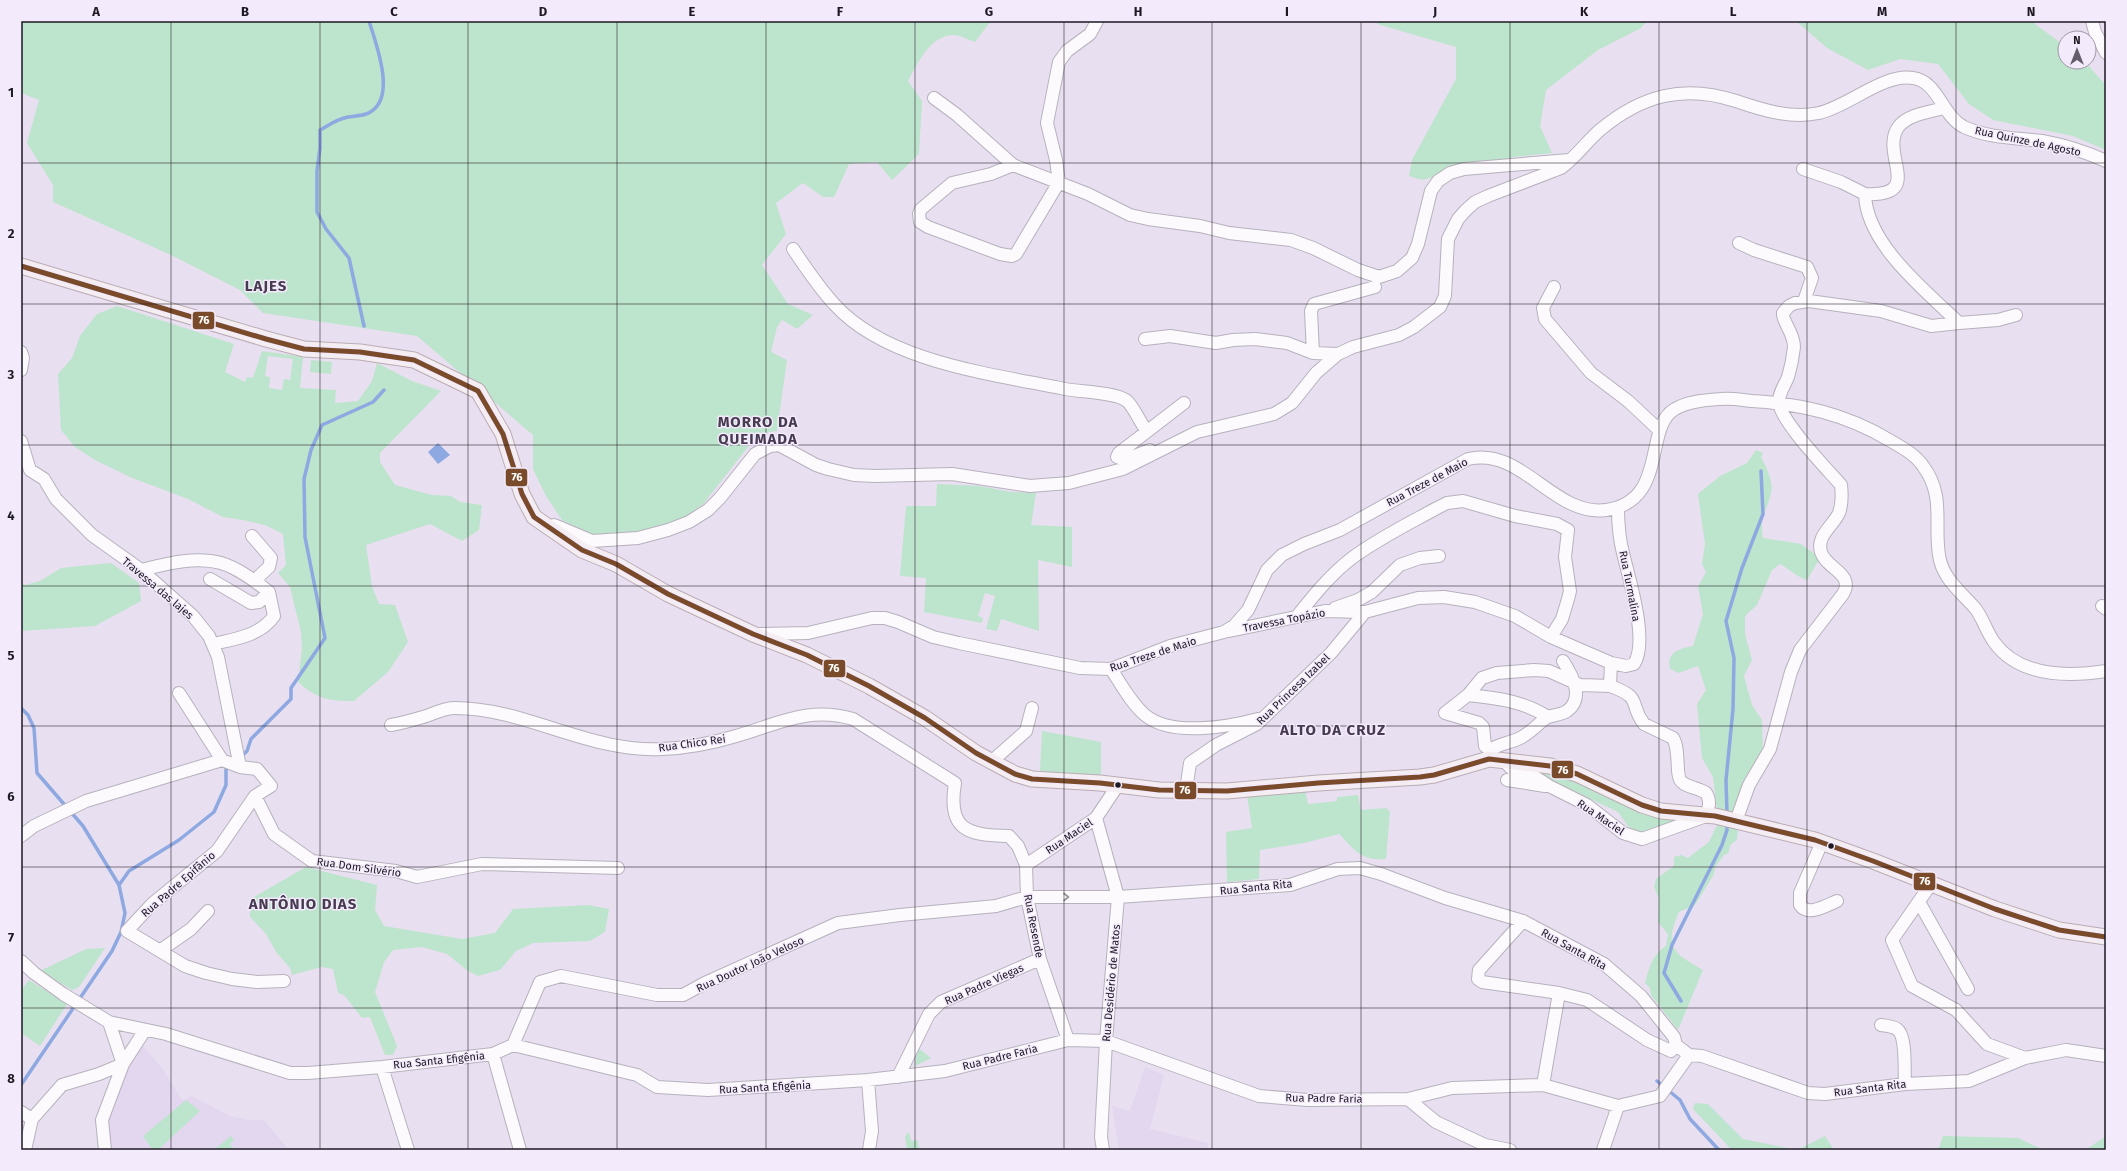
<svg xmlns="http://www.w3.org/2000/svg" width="2127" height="1171" viewBox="0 0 2127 1171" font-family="'Fira Sans',sans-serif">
  <rect width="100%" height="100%" fill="#e8e0f0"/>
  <!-- built -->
  <path fill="#e3d6ef" d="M 143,1046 L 163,1069 L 181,1099 L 184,1100 L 192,1096 L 230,1116 L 249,1120 L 264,1120 L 289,1150 L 105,1150 L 102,1120 L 134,1047 Z
    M 1145,1067 L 1164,1075 L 1150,1129 L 1208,1143 L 1208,1150 L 1119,1150 L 1112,1106 L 1130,1111 Z"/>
  <!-- green -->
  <path fill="#bde4cc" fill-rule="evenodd" d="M 21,21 L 991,21 L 975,42 C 969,40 960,35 954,35 C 930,35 918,63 908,81 L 922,101 L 919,154 L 892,180 L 877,162 L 849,164 L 834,197 L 823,197 L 803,183 L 776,203 L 786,234 L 762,265 L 788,304 L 813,315 L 797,329 L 782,320 L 777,327 L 771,352 L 787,360 L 777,431 L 769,432 L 755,438 L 704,503 L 682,520 L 623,536 L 590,535 L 562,520 L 546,496 L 533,469 L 533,435 L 417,336 L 263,313 L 240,290 L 169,254 L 53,202 L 53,185 L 27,143 L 39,100 L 21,93 Z
    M 1378,21 L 1647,21 L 1641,28 L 1598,50 L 1546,90 L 1540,126 L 1552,153 L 1514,157 L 1422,180 L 1409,176 L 1412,160 L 1456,79 L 1456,47 L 1377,24 Z
    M 1796,21 L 2034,21 L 2035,24 L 2065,46 L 2065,62 L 2085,62 L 2106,85 L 2106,150 L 2073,136 L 1993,120 L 1969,104 L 1938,64 L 1900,59 L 1868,70 L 1827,48 Z
    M 117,306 L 234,344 L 225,372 L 245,382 L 247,377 L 253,378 L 262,351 L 303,357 L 300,388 L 336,390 L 335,403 L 358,401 L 372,381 L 377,363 L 412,381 L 441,391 L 380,453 L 380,462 L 395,485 L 432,495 L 451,496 L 460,502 L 482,505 L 479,530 L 462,541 L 430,524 L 366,545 L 372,586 L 379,604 L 395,605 L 408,642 L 388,672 L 354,701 C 329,701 317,699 298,682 L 302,648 L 301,632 L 290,587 L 278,573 L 286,565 L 283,534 L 265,525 L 243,520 L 223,517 L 188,499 L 130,477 L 95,460 L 75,447 L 61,430 L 58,374 L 72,358 L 80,336 L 97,314 ZM 268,356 L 293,359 L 290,380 L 284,379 L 282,390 L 269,388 L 270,377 L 265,376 Z
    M 311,360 L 332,362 L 331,374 L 310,372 Z
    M 1756,450 L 1763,453 L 1761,457 C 1766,467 1774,481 1771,493 C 1767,512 1759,516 1763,538 L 1801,544 L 1820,558 L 1807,580 C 1797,577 1789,569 1780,564 L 1772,570 L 1757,605 L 1745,616 L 1745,634 L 1752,660 L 1744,676 L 1752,705 L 1762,720 L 1763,754 L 1733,813 L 1717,809 L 1713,777 L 1702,758 L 1697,704 L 1706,690 L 1698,666 L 1679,673 L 1670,669 C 1666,652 1679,649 1693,646 L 1703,614 L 1698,587 L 1706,572 L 1702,564 L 1705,544 L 1698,494 L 1720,476 L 1747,463 Z
    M 937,484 L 979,486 L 1011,492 L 1036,493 L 1031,525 L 1072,527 L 1072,567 L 1038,560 L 1039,631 L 1001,619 L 997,631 L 986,629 L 995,596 L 985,593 L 978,616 L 983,618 L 982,623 L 924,612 L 926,578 L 900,576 L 906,506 L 936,506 Z
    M 111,563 L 139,583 L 141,601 L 95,626 L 21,631 L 21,583 L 25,585 L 40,581 L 61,568 Z
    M 1042,731 L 1101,742 L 1101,777 L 1040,771 Z
    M 1532,771 L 1562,776 L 1699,818 L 1655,834 L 1637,832 L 1628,826 L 1618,812 Z
    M 1305,789 L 1308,804 L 1337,801 L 1337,797 L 1358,795 L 1361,810 L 1386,808 L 1390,812 L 1386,859 C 1361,861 1356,851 1339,834 L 1304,843 L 1260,850 L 1259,879 L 1227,882 L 1226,832 L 1252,828 L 1247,795 Z
    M 1718,823 L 1738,827 L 1737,840 C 1731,843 1729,846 1729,853 L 1724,855 L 1716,866 L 1713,876 L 1695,905 L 1679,912 C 1663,948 1674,953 1703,970 L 1678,1030 L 1651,995 L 1650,988 L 1645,983 C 1649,968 1652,955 1666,946 L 1668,934 L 1658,922 L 1659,899 L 1654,887 L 1656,879 L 1674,866 L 1674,857 L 1681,855 L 1688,858 L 1709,842 Z
    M 306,867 L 377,885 L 375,910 L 384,926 L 462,939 L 495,933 L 513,909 L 588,905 L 609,909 L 605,932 L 590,941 L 533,943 L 516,951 L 500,970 L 478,976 L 468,971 L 447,954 L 422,947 L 393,950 L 384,962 L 375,992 L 397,1046 L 393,1055 L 385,1055 L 370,1017 L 362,1018 L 344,995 L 338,993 L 333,969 L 321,967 L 292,975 L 290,968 L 276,952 L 266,934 L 250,917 L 250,909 L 254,897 Z
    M 105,948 L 79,987 L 72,990 L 40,971 L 86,949 Z
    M 29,980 L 67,1004 L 40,1046 L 21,1033 L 21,990 Z
    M 918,1048 L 931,1058 L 915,1066 Z
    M 186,1100 L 200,1111 L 159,1149 L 152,1149 L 143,1136 Z
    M 1695,1103 L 1708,1104 L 1743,1139 L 1797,1150 L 1732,1150 L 1693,1109 Z
    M 909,1132 L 911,1141 L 918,1140 L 919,1150 L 907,1150 L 905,1136 Z
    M 231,1136 L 234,1140 L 230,1144 L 235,1150 L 214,1150 Z
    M 1825,1136 L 1834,1150 L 1797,1150 Z
    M 1943,1136 L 2018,1138 L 2044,1150 L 1938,1150 Z
    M 2105,1137 L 2106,1150 L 2085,1150 Z"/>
  <!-- water -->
  <path fill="#8ea8e1" d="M 438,443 L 450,455 L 438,464 L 428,452 Z"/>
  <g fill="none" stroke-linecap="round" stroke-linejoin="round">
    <!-- stream -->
    <path stroke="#8ea8e1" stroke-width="3.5" d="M 364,326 L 349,258 L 326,229 L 317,212 L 317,171 L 320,148 L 320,130 C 329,125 337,119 348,117 C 353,116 360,116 366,114 C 399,102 376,44 369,21
      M 21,708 L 28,715 L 34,728 L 37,773 L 83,826 L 119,885 L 125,913 L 121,932 L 112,951 L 21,1085
      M 241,757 L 247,751 L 251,739 L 291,699 L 291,688 L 325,638 L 305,537 L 304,479 L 311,450 L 322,425 L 373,402 L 384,390
      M 1727,814 L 1726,780 L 1733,709 L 1734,658 L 1726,621 L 1742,568 L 1763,514 L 1761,471
      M 119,885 L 129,871 L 179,840 L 214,812 L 226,785 L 226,769 L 230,766
      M 1681,1001 L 1664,973 L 1672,945 L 1722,845 L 1727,830 L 1727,822
      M 1657,1081 L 1680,1100 L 1690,1119 L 1719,1150"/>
    <defs>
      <path id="minor" d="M 2092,21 L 2095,32 L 2106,53
        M 934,98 L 957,115 L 1013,165 L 1088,194 L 1130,215 L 1148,219 L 1200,226 L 1229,233 L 1291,240 L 1313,248 L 1358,270 L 1379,277 L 1397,271 L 1412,258 L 1418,244 L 1431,191 L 1438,181 L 1450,173 L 1464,169 L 1569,160
        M 1013,165 L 991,174 L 952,183 L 921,209 L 919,214 L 920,222 L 928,227 L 1000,254 L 1012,256 L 1016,254 L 1059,182 L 1056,160 L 1047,123 L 1059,62 L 1067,51 L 1090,34 L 1097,21
        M 1803,169 L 1841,182 L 1865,194
        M 1739,243 L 1754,250 L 1807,267 L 1812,278 L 1804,301
        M 793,249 C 806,268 819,288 835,305 C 887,362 992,374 1065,389 C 1080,392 1116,392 1127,401 C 1134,407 1140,423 1147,431
        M 1554,287 L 1543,308 L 1545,319 L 1591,373 L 1628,401 L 1659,430
        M 1959,323 L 1998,320 L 2016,315
        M 1145,339 L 1170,336 L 1216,343 L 1233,340 L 1255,339 L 1287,343 L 1313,353 L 1338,354
        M 21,352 L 23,358 L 21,370
        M 1313,353 L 1311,311 L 1314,304 L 1375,287
        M 21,441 L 30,470 L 44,479 L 56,499 L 92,535 L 141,570 L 193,616 L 209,636 L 218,657 L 240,767
        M 1150,450 C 1141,453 1126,462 1117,457 L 1119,453 L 1184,403
        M 554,525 L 592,541 L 638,538 L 668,530 L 689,522 L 708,510 L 720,498 L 755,454 L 770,446 L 779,445 L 816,465 L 828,469 L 854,475 L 876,476 L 952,474 L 1030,486 L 1069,483 L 1123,469 L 1197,432 L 1274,414 L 1292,403 L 1316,373 L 1338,354 L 1353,347 L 1399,335 L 1414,327 L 1440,307 L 1445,296 L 1448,239 L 1458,219 L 1466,210 L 1475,202 L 1488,196 L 1561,168 C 1576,157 1586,142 1600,130 C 1642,95 1684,84 1736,101 C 1762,110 1791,119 1819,113 C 1849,106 1884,73 1913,78 C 1938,81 1942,116 1964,127 C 1988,138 2017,138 2042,141 C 2064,145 2086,152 2106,161
        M 252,536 L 271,558 L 269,567 L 254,581
        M 141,570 C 166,564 195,556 221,563 C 238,568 255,581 269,592 L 274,616 C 260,636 235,639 213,644
        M 210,579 L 251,603 L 259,602 L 269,592
        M 2102,606 L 2106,609
        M 1335,608 L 1358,600 L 1372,592 L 1400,565 L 1420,558 L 1439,556
        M 1298,615 C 1314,595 1331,574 1352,558 C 1379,538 1408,524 1437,508 L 1447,503 L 1463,501 L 1515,516 L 1557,524 L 1568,530 L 1565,557 L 1570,591 L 1568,599 L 1562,619 L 1551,637
        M 1229,631 L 1325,611 L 1365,612 L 1418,598 L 1444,597 L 1475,602 L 1515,616 L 1551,637 L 1611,663 L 1610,686 C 1644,698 1628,703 1644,724 L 1673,738 C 1681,751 1674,778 1683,783 C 1690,788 1699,788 1706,793 C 1711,801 1709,807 1706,816 L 1642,839 L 1623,833 L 1587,805 L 1549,786 L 1532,775 L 1512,769 L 1503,760
        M 758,634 L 808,633 L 872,618 L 885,618 L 898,622 L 933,637 L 959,643 L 1080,668 L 1111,669 L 1170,646 L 1224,632 L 1234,626 L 1248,610 L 1267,570 L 1282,555 L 1304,544 L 1340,530 L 1468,459 C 1522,446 1554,517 1606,510 C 1669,501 1643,427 1675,409 C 1688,401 1707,400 1721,399 C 1731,398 1742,400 1752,401 C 1801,404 1846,414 1889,440 C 1901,447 1915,454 1923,466 C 1945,495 1934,523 1939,555 C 1942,578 1960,591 1975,608 C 1983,618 1986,631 1994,642 C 2019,677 2067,677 2106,671
        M 1611,663 L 1626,666 L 1634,664 C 1649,641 1629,579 1623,553 C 1619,538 1618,523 1618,507
        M 1111,669 C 1121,684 1131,703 1145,715 C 1171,737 1228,727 1258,719
        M 179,693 L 222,760
        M 1468,695 C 1497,698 1523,701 1548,717
        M 1445,713 L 1468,695 L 1482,678 L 1497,673 L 1534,670 L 1549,671 L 1580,685 L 1610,686
        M 1445,713 L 1479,723 L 1483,727 L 1485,746 L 1490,750
        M 391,725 C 402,723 413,720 423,717 C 434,714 442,708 455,708 C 525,708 590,753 662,749 C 686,748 713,743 736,736 C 778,724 809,706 853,719 L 955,783 C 947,831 968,835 1009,836 L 1018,846 L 1026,865 L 1027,897 L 1040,959 L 1068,1040
        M 1489,759 L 1490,750 C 1500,743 1512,743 1522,737 C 1531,732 1538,724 1546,718 C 1552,715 1561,715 1567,711 C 1585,698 1572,675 1563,661
        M 991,762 L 1026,731 L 1032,708
        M 1507,780 L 1545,786
        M 1186,790 L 1190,763 L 1216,745 L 1257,724 L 1331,653 L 1365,612
        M 255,796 L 217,851 L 152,904 L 127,931 L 185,966 L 206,973 L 232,979 L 257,982 L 284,981
        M 1096,818 L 1118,897 L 1106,1041 L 1101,1137 L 1103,1150
        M 1736,821 L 1749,785 L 1770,749 L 1791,672 L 1800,650 L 1843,594 C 1855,573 1826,569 1821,552 C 1816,536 1833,526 1839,513 C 1842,505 1842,494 1841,485 C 1827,469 1782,423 1779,403 C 1778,394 1785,385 1788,377 C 1791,367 1793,357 1794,347 C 1794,332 1782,322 1783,313 L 1789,306 L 1795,303 L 1809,301 L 1881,311 L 1931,326 L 1959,323 C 1926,291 1866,244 1865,194 C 1927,197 1878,153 1899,126 C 1909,114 1930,112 1944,108
        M 21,836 L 34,826 L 86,801 L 222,760 L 240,767 L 257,769 L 271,786 L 255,796 L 274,834 L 312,861 L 396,871 L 417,877 L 482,864 L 618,868
        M 1822,842 L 1800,893 L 1800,905 C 1808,917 1827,905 1837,901
        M 1026,865 L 1096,818 L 1118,785
        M 1931,884 L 1892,940 L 1912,986 L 1956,1010 L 1987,1044 L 2025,1058
        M 1919,902 L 1968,989
        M 1523,921 L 1479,970 L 1478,979 L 1482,982 L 1559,993
        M 161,950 L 191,929 L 208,911
        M 21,961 L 34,973 L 63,994 L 109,1022 L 166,1034 L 290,1073 L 308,1073 L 382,1067 L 493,1054 L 513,1045 L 637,1075 L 657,1087 L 708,1090 L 868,1080 L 945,1071 L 1068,1040 L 1106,1041 L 1259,1096 L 1308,1100 L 1408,1099 L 1452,1088 L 1543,1085 L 1618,1106 L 1660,1096 L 1689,1055
        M 1881,1025 C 1887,1026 1892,1026 1897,1029 C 1907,1036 1904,1071 1905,1084
        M 513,1045 L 540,982 L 561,976 L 657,995 L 683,995 L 705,983 L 838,923 L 900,915 L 996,906 L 1027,897 L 1118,897 L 1290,885 L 1338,869 L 1360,868 L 1381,874 L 1445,898 L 1523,921 L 1604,964 L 1641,996 L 1674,1037 L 1676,1045 L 1689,1055 L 1702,1056 L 1808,1093 L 1825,1094 L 1905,1084 L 1969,1081 L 2025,1058 L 2066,1050 L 2106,1056
        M 493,1054 L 520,1150
        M 382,1067 L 408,1150
        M 898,1077 L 929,1014 L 941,1002 L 1040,959
        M 868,1080 L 872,1131 L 869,1150
        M 1543,1085 L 1559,993 L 1587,1000 L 1647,1040 L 1671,1051 L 1676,1045
        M 1408,1099 L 1436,1122 L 1485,1145 L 1510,1150
        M 21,1112 L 32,1119
        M 25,1150 L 32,1119 L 62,1085 L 99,1074 L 123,1064 L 109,1022
        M 105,1150 L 102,1120 L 123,1064 L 145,1030
        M 1603,1150 L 1618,1106"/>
      <path id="major" d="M 21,266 L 266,339 L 304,349 L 360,352 L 414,360 L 478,391 L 503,434 L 522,494 L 534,517 L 582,550 L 616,564 L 668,594 L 753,634 L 807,655 L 869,686 L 925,718 L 976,753 L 1015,774 L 1032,779 L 1100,783 L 1159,790 L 1227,791 L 1318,783 L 1420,777 L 1434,775 L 1489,759 L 1550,766 L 1577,774 L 1642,805 L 1661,811 L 1715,816 L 1815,840 L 1873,861 L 1995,909 L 2059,930 L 2106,937"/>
    </defs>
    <!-- minor casing -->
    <use href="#minor" stroke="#b7b1bd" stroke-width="14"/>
    <!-- major casing -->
    <use href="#major" stroke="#bbacb7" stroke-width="17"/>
    <!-- minor -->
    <use href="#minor" stroke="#fcfafd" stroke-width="12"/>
    <!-- major -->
    <use href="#major" stroke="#f4edf1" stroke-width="15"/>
    <defs>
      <path id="bus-1" d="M 21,266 L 266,339 L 304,349 L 360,352 L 414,360 L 478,391 L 503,434 L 522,494 L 534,517 L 582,550 L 616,564 L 668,594 L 753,634 L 807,655 L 869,686 L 925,718 L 976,753 L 1015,774 L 1032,779 L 1100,783 L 1159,790 L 1227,791 L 1318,783 L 1420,777 L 1434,775 L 1489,759 L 1550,766 L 1577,774 L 1642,805 L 1661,811 L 1715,816 L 1815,840 L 1873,861 L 1995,909 L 2059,930 L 2106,937"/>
    </defs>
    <!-- bus-1 casing -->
    <use href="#bus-1" stroke="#f3eafb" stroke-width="8"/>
    <!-- bus-1 -->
    <use href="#bus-1" stroke="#7a4b2a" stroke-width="5"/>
  </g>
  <!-- one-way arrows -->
  <defs><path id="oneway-chevron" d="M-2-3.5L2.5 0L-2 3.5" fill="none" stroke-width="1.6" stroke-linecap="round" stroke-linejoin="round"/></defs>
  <use stroke="#98949a" href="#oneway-chevron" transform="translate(1066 897)"/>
  <!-- grid -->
  <path fill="none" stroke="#1d1822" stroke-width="1" stroke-opacity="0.55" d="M 171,21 L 171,1150M 320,21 L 320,1150M 468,21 L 468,1150M 617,21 L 617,1150M 766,21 L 766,1150M 915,21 L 915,1150M 1064,21 L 1064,1150M 1212,21 L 1212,1150M 1361,21 L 1361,1150M 1510,21 L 1510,1150M 1659,21 L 1659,1150M 1807,21 L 1807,1150M 1956,21 L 1956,1150M 21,163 L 2106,163M 21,304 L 2106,304M 21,445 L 2106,445M 21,586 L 2106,586M 21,726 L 2106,726M 21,867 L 2106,867M 21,1008 L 2106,1008"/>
  <!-- markers -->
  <g fill="#1d1822" stroke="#f3eafb" stroke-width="1.5">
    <circle cx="1118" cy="785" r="3.5"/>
    <circle cx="1831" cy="846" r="3.5"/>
  </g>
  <g text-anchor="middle" stroke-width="3" stroke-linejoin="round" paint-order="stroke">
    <!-- street labels -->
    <g font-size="11" fill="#1d1822" stroke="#f3eafb">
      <text transform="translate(2028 141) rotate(12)" y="4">Rua Quinze de Agosto</text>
      <text transform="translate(1427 482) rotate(-28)" y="4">Rua Treze de Maio</text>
      <text transform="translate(1630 586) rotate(79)" y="4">Rua Turmalina</text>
      <text transform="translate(158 588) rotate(40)" y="4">Travessa das lajes</text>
      <text transform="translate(1284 620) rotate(-11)" y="4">Travessa Topázio</text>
      <text transform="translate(1153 654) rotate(-18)" y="4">Rua Treze de Maio</text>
      <text transform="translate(1293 689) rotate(-44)" y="4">Rua Princesa Izabel</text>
      <text transform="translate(692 743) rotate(-8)" y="4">Rua Chico Rei</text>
      <text transform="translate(1601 817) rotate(34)" y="4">Rua Maciel</text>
      <text transform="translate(1069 836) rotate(-34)" y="4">Rua Maciel</text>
      <text transform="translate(359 867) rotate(8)" y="4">Rua Dom Silvério</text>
      <text transform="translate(178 884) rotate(-41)" y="4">Rua Padre Epifânio</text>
      <text transform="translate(1256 887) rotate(-6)" y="4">Rua Santa Rita</text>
      <text transform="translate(1034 926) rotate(79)" y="4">Rua Resende</text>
      <text transform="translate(1574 949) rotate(29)" y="4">Rua Santa Rita</text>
      <text transform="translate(750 964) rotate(-25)" y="4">Rua Doutor João Veloso</text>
      <text transform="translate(1111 983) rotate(-85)" y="4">Rua Desidério de Matos</text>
      <text transform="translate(984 984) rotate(-24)" y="4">Rua Padre Viegas</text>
      <text transform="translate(1000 1057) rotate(-14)" y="4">Rua Padre Faria</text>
      <text transform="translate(439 1060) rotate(-6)" y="4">Rua Santa Efigênia</text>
      <text transform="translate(765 1087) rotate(-3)" y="4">Rua Santa Efigênia</text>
      <text transform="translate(1870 1088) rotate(-7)" y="4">Rua Santa Rita</text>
      <text transform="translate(1324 1098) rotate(1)" y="4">Rua Padre Faria</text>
    </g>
    <!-- district labels -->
    <g font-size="15" font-weight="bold" letter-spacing="1" fill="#473b51" stroke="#f3eafb">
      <text x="266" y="291">LAJES</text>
      <text x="758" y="427">MORRO DA<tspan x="758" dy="17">QUEIMADA</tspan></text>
      <text x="1333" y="735">ALTO DA CRUZ</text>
      <text x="303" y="909">ANTÔNIO DIAS</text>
    </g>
  </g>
  <g stroke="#f3eafb" stroke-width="1.5">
    <rect x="192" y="311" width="23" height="19" rx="4" fill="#7a4b2a"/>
    <rect x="505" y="468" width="23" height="19" rx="4" fill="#7a4b2a"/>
    <rect x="823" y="659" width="23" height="19" rx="4" fill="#7a4b2a"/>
    <rect x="1551" y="760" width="23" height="19" rx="4" fill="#7a4b2a"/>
    <rect x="1174" y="781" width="23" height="19" rx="4" fill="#7a4b2a"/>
    <rect x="1913" y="872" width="23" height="19" rx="4" fill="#7a4b2a"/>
  </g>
  <g font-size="11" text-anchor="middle" font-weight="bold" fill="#fff">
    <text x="204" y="324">76</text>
    <text x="517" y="481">76</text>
    <text x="834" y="672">76</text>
    <text x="1563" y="774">76</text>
    <text x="1185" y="794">76</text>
    <text x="1925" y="885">76</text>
  </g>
  <!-- border -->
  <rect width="2127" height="1171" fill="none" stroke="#f3eafb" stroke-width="44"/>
  <!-- north arrow -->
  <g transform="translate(2077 50)"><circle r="19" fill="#f3eafb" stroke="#9d96a4"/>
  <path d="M0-3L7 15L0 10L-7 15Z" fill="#645e6a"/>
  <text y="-6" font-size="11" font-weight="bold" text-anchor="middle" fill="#1d1822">N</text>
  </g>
  <rect x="22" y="22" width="2083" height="1127" fill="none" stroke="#1d1822" stroke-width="1.5"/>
  <g font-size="13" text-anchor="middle" font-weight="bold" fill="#1d1822">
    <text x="96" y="16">A</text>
    <text x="245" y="16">B</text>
    <text x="394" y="16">C</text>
    <text x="543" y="16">D</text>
    <text x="692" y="16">E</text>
    <text x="840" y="16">F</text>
    <text x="989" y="16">G</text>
    <text x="1138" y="16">H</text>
    <text x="1287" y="16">I</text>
    <text x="1435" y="16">J</text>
    <text x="1584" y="16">K</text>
    <text x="1733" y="16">L</text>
    <text x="1882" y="16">M</text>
    <text x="2031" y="16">N</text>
    <text x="11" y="97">1</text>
    <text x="11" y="238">2</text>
    <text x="11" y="379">3</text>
    <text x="11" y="520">4</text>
    <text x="11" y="660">5</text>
    <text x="11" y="801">6</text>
    <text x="11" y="942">7</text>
    <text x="11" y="1083">8</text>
  </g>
</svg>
